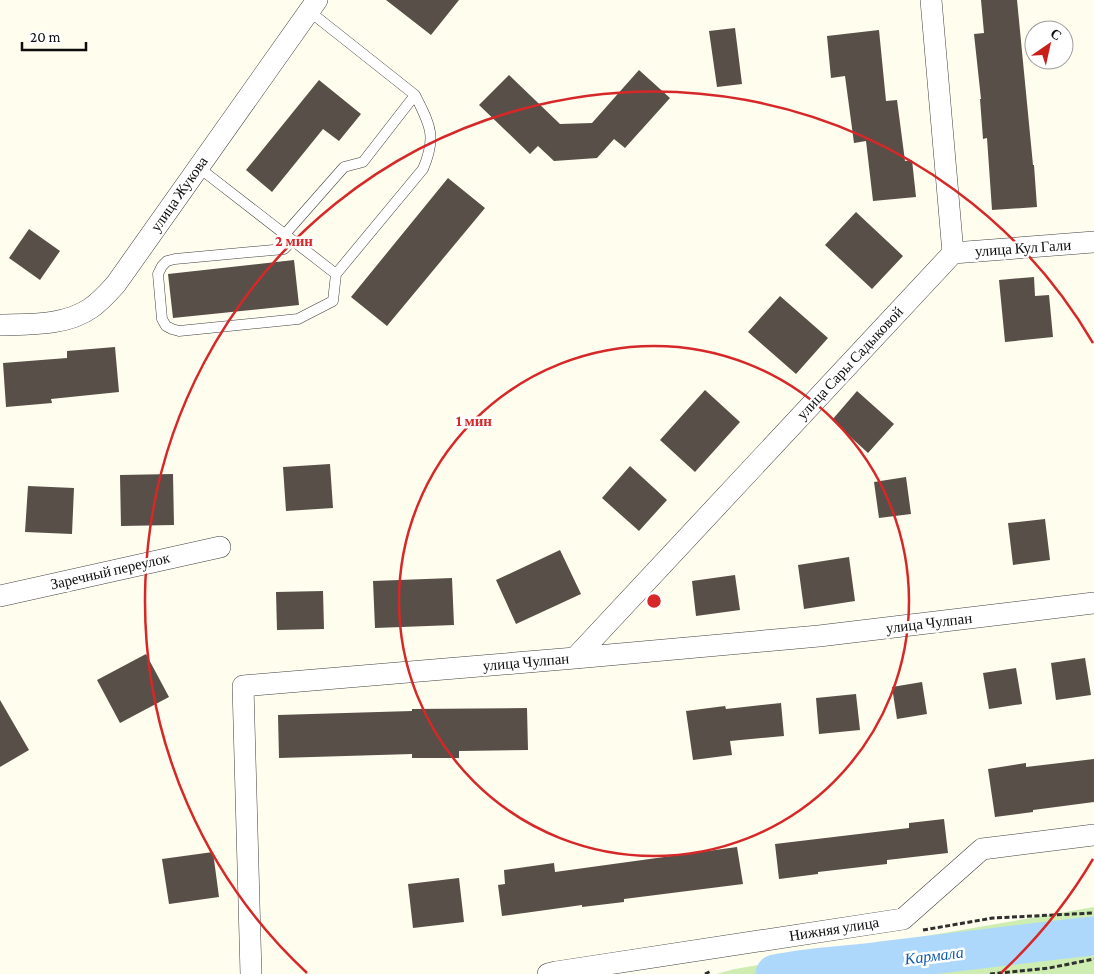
<svg xmlns="http://www.w3.org/2000/svg" width="1094" height="974" viewBox="0 0 1094 974" font-family="'Crimson Pro',serif">
  <rect width="100%" height="100%" fill="#fffded"/>
  <!-- green -->
  <path fill="#cdedb3" d="M 1094,907 L 1094,974 L 716,974 L 735,969 Z"/>
  <g fill="none" stroke-linecap="round" stroke-linejoin="round">
    <!-- river -->
    <path stroke="#add8fc" stroke-width="39" d="M 775,974 C 807,967 840,966 873,962 C 947,953 1020,944 1094,936"/>
  </g>
  <!-- building -->
  <path fill="#574f48" d="M 386,0 L 459,0 L 431,35 Z
    M 981,0 L 1017,0 L 1033,165 L 1034,165 L 1037,207 L 992,210 L 987,138 L 983,139 L 980,99 L 981,99 L 974,34 L 984,33 Z
    M 735,28 L 742,84 L 717,87 L 709,31 Z
    M 879,30 L 886,101 L 897,100 L 905,161 L 912,160 L 916,197 L 873,201 L 866,141 L 854,143 L 845,76 L 831,78 L 827,36 Z
    M 639,70 L 670,98 L 625,148 L 614,139 L 597,158 L 554,161 L 538,146 L 530,154 L 479,105 L 509,75 L 560,124 L 592,123 Z
    M 319,80 L 361,114 L 339,141 L 323,129 L 272,192 L 246,170 Z
    M 448,178 L 485,208 L 387,326 L 351,297 Z
    M 856,212 L 903,256 L 872,289 L 825,245 Z
    M 29,229 L 60,251 L 40,280 L 9,258 Z
    M 294,260 L 299,305 L 173,318 L 168,274 Z
    M 1034,277 L 1035,296 L 1049,295 L 1053,337 L 1005,342 L 999,280 Z
    M 780,296 L 828,338 L 796,374 L 748,332 Z
    M 115,347 L 119,392 L 51,399 L 52,403 L 6,407 L 3,363 L 67,358 L 67,351 Z
    M 705,390 L 740,422 L 695,472 L 660,440 Z
    M 857,391 L 894,424 L 868,453 L 832,420 Z
    M 330,464 L 333,508 L 286,511 L 283,467 Z
    M 630,466 L 667,500 L 639,531 L 602,498 Z
    M 173,474 L 174,525 L 121,526 L 120,475 Z
    M 906,477 L 911,514 L 879,518 L 874,482 Z
    M 28,486 L 74,488 L 72,534 L 25,532 Z
    M 1045,519 L 1050,560 L 1013,565 L 1008,523 Z
    M 560,550 L 581,594 L 516,624 L 496,580 Z
    M 849,557 L 855,601 L 804,609 L 798,565 Z
    M 735,575 L 740,610 L 696,616 L 692,581 Z
    M 452,578 L 454,625 L 375,628 L 373,581 Z
    M 323,591 L 324,629 L 277,630 L 276,592 Z
    M 146,654 L 169,697 L 120,723 L 97,680 Z
    M 1085,658 L 1091,695 L 1056,700 L 1051,663 Z
    M 1016,668 L 1022,704 L 989,709 L 983,673 Z
    M 922,682 L 927,714 L 897,719 L 892,687 Z
    M 856,694 L 860,730 L 819,734 L 816,698 Z
    M 0,700 L 29,750 L 0,767 Z
    M 781,703 L 784,736 L 730,741 L 732,755 L 693,760 L 686,711 L 725,706 L 726,709 Z
    M 527,708 L 528,750 L 459,751 L 459,758 L 412,758 L 412,754 L 279,758 L 278,715 L 412,711 L 412,709 Z
    M 1094,759 L 1094,802 L 1033,810 L 1033,812 L 995,817 L 988,769 L 1026,763 L 1026,767 Z
    M 944,819 L 948,853 L 887,860 L 887,864 L 818,872 L 818,874 L 779,879 L 775,844 L 909,828 L 909,823 Z
    M 737,847 L 743,884 L 624,899 L 624,902 L 582,907 L 582,905 L 502,916 L 498,885 L 505,884 L 504,870 L 554,863 L 555,872 Z
    M 213,852 L 219,897 L 169,904 L 162,859 Z
    M 459,878 L 464,922 L 413,928 L 408,884 Z"/>
  <g fill="none" stroke-linecap="round" stroke-linejoin="round">
    <defs>
      <path id="lane" d="M 198,167 L 336,274 L 333,301 L 298,319 L 179,331 L 172,329 L 166,326 L 162,319 L 158,274 L 162,266 L 167,261 L 175,259 L 284,249 L 287,246 L 288,241 L 285,234 L 344,167 L 363,162 L 415,95 L 309,11
        M 336,274 L 423,169 C 437,136 430,125 415,95"/>
      <path id="street" d="M 953,253 L 1094,242
        M 0,325 C 30,324 65,326 91,308 C 101,301 108,293 116,284 L 317,0
        M 0,596 L 220,547
        M 575,658 L 953,253 L 931,0
        M 251,974 L 243,686 L 575,658 L 819,636 L 1094,603
        M 548,974 L 556,972 L 903,919 L 982,849 L 1094,835"/>
    </defs>
    <!-- lane casing -->
    <use href="#lane" stroke="#404040" stroke-width="11"/>
    <!-- street casing -->
    <use href="#street" stroke="#404040" stroke-width="22"/>
    <!-- path -->
    <path stroke="#2f2f2f" stroke-width="3" stroke-dasharray="5 2.5" stroke-linecap="butt" d="M 923,930 L 993,918 L 1094,913
      M 705,974 L 711,971
      M 990,974 L 1049,968 L 1094,959"/>
    <!-- lane -->
    <use href="#lane" stroke="#fff" stroke-width="10"/>
    <!-- street -->
    <use href="#street" stroke="#fff" stroke-width="21"/>
  </g>
  <!-- distance rings -->
  <g fill="none" stroke="#d62828" stroke-width="2.5">
    <circle cx="654" cy="601" r="255"/>
    <path d="M1093 859A509 509 0 0 1 1001 973M307 973A509 509 0 1 1 1093 343"/>
  </g>
  <g text-anchor="middle" stroke-width="5" stroke-linejoin="round" paint-order="stroke">
    <!-- street labels -->
    <g font-size="15" fill="#0d0d0d" stroke="#fff">
      <text transform="translate(179 194) rotate(-55)" y="5">улица Жукова</text>
      <text transform="translate(1023 248) rotate(-4)" y="5">улица Кул Гали</text>
      <text transform="translate(850 363) rotate(-47)" y="5">улица Сары Садыковой</text>
      <text transform="translate(110 571) rotate(-13)" y="5">Заречный переулок</text>
      <text transform="translate(929 623) rotate(-7)" y="5">улица Чулпан</text>
      <text transform="translate(526 662) rotate(-5)" y="5">улица Чулпан</text>
      <text transform="translate(834 929) rotate(-9)" y="5">Нижняя улица</text>
    </g>
    <!-- water labels -->
    <g font-size="16" font-style="italic" fill="#0b59aa" stroke="#fff">
      <text transform="translate(934 955) rotate(-7)" y="6">Кармала</text>
    </g>
  </g>
  <circle cx="654" cy="601" r="8" fill="#d62828" stroke="#fff" stroke-width="2.5"/>
  <g font-size="15" text-anchor="middle" font-weight="bold" fill="#d62828" stroke="#fff" stroke-width="5" stroke-linejoin="round" paint-order="stroke">
    <text x="294" y="246">2 мин</text>
    <text x="474" y="426">1 мин</text>
  </g>
  <!-- north arrow -->
  <g transform="translate(1049 45) rotate(34)"><circle r="24" fill="#ffffff" stroke="#9e9e9e"/>
  <path d="M0-4L9 19L0 12L-9 19Z" fill="#c91e19"/>
  <text y="-8" font-size="14" font-weight="bold" text-anchor="middle" fill="#0d0d0d">С</text>
  </g>
  <!-- scale -->
  <path d="M22 42v8h64v-8" fill="none" stroke="#0d0d0d" stroke-width="2.5"/>
  <text x="30" y="42" font-size="15" fill="#0d0d0d" stroke="#ffffff" stroke-width="4" paint-order="stroke">20 m</text>
</svg>
